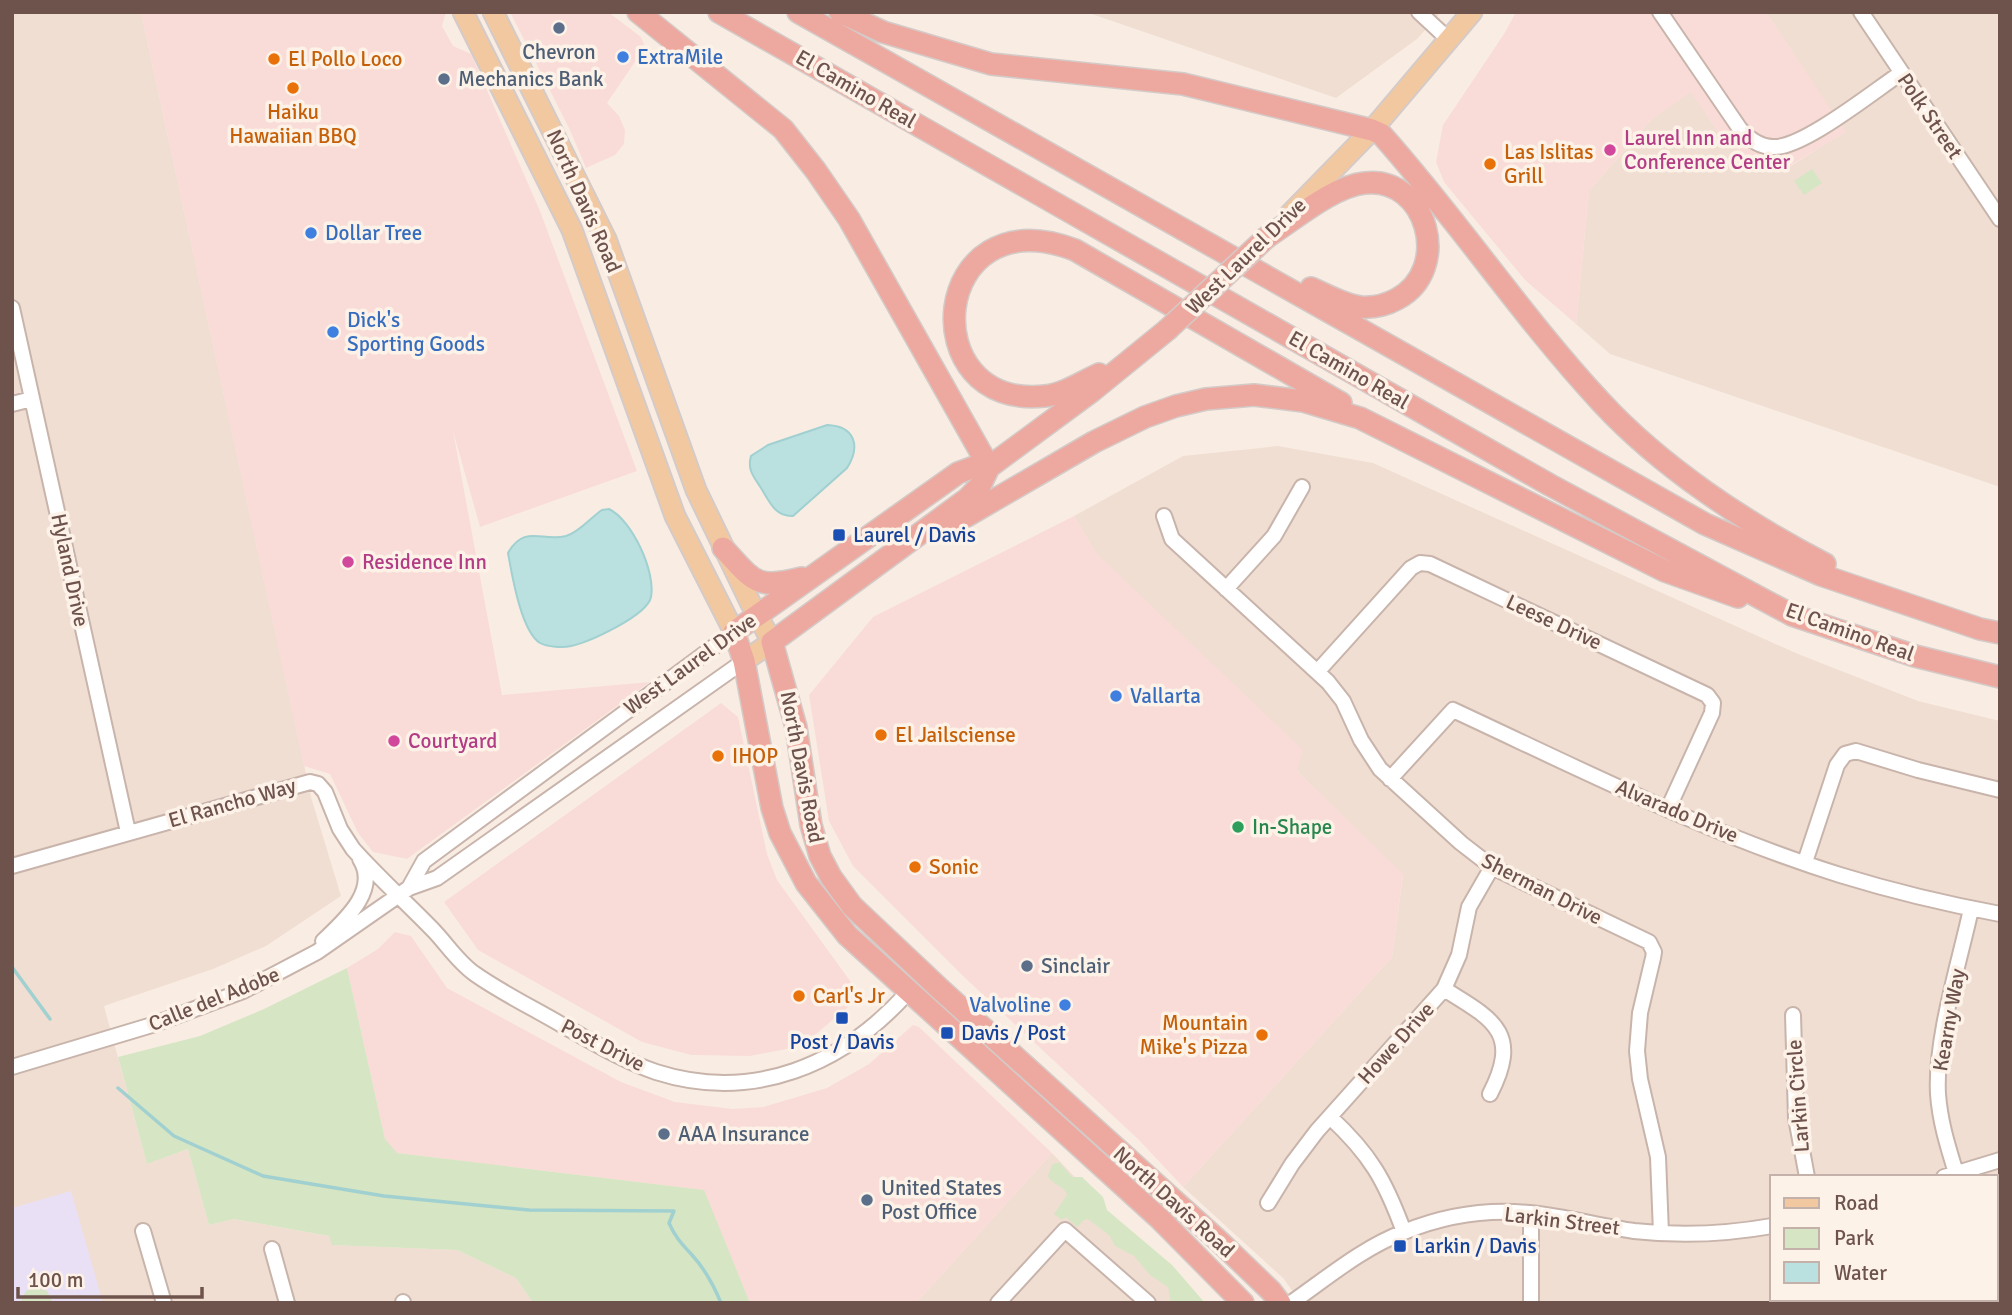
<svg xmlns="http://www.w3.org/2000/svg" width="2012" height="1315" viewBox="0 0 2012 1315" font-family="Signika,sans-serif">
  <rect width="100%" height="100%" fill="#f9ede3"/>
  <!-- residential -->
  <path fill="#f0ded2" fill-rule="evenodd" d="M 12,12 L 141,12 L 311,797 L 341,896 L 266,946 L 213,969 L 104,1006 L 147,1164 L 188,1149 L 209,1225 L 234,1219 L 329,1236 L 333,1245 L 457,1250 L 516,1278 L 533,1303 L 12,1303 Z
    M 1086,12 L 1441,12 L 1417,39 L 1336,98 Z
    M 1766,12 L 2000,12 L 2000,487 L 1610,354 L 1576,324 L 1589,191 L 1651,120 L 1691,91 L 1723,139 L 1767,168 L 1789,167 L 1845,132 Z
    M 1278,446 L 1373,463 L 1798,654 L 1918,701 L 2000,721 L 2000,1303 L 1301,1303 L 1283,1278 L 1183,1187 L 1392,957 L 1403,875 L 1297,771 L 1096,553 L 1074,516 L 1183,456 ZM 1772,1177 L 1996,1177 L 1996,1299 L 1772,1299 Z
    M 1052,1153 L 1194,1303 L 916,1303 Z"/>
  <!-- commercial -->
  <path fill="#f9dcd7" d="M 141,12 L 446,12 L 442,26 L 453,46 L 471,54 L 540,211 L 637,471 L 480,527 L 453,431 L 502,695 L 650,682 L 407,859 L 373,852 L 358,833 L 330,774 L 304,766 Z
    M 510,12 L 608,12 L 641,37 L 645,47 L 607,103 L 619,116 L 625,130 L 624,144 L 615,155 L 586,168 L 570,130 Z
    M 1516,12 L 1766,12 L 1846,132 L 1788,167 L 1767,168 L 1753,163 L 1723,139 L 1691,92 L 1651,120 L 1589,191 L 1576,324 L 1525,280 L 1444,182 L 1436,162 L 1443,125 L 1504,34 Z
    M 1074,516 L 1096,553 L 1303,750 L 1297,771 L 1403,874 L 1392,957 L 1183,1187 L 1139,1140 L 963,976 L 853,866 L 829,821 L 809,695 L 873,617 Z
    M 721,703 L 738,717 L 767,854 L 777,880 L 861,996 L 809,1040 L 786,1049 L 750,1056 L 691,1055 L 642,1042 L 478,950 L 444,902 Z
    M 395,932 L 411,936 L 447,988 L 621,1082 L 675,1102 L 733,1109 L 763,1107 L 827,1088 L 869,1064 L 913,1025 L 919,1027 L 1052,1153 L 916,1303 L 750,1303 L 703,1190 L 397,1153 L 390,1148 L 385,1139 L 347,968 L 378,949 Z"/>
  <!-- education -->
  <path fill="#eae0f5" d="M 71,1191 L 103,1303 L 12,1303 L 12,1208 Z"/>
  <!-- green -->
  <path fill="#d6e5c3" d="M 1812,169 L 1822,183 L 1804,195 L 1794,181 Z
    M 347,968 L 385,1139 L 397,1153 L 704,1190 L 750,1303 L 533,1303 L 516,1278 L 457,1250 L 332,1245 L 329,1236 L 234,1219 L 209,1225 L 188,1149 L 147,1164 L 118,1057 L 200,1036 L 264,1009 Z
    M 1056,1163 L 1060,1163 L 1072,1177 L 1082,1177 L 1103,1197 L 1107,1210 L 1172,1265 L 1205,1303 L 1171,1303 L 1168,1287 L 1150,1275 L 1134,1256 L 1115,1246 L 1109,1235 L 1088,1219 L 1084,1220 L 1077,1227 L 1066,1217 L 1062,1220 L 1054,1214 L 1067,1195 C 1065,1185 1053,1186 1048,1176 L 1052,1165 Z
    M 36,1287 L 47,1291 L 53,1303 L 20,1303 L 26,1291 Z"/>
  <!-- water -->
  <path fill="#bae0e0" stroke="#a1d0d1" stroke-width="2" d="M 827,425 C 855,426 861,446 847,468 L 793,516 C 775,517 769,501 761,488 C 754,477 747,470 751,456 L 768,445 Z
    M 609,509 C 632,520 656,572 651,597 C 647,616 589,642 571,646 C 563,648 547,647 540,643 C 521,631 512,575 508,553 C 524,524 542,542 566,536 C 580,532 591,517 602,510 Z"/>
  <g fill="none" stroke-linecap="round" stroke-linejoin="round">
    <!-- stream -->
    <path stroke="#a1d0d1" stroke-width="3.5" d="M 12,967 L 50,1019
      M 118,1088 L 174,1136 L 263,1176 L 384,1196 L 529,1210 L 674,1211 L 669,1223 C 675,1237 682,1244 692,1255 C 704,1268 714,1286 721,1303"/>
    <defs>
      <path id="minor" d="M 1419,12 L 1448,39
        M 1660,12 L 1740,129 C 1749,139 1759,147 1773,147 C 1802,149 1874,91 1901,73
        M 1861,12 L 2000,219
        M 12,308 L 128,832
        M 12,404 L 32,399
        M 1164,516 L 1172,539 L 1328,682 L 1343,701 L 1361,740 L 1380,769 L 1461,843 L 1492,867 L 1649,942 L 1654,952 L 1653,958 L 1640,1013 L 1637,1051 L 1640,1079 L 1658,1157 L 1661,1233
        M 1226,589 L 1274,536 L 1302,487
        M 1318,671 L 1411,568 L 1420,563 L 1430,564 L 1707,695 L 1713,703 L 1712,713 L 1668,809
        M 1390,779 L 1453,710 C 1580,769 1706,833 1840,875 C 1892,891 1946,904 2000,914
        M 1805,862 L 1837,765 L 1845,754 L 1856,751 L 1918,770 L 2000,790
        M 12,866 L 310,782 L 318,784 L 325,792 L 340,829 L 353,849 C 379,878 408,904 435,932 C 448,946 459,963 475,974 C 502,993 533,1008 562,1025 C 593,1042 623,1061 656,1072 C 753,1103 843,1065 908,992
        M 409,888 L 424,861 L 734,632
        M 323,941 C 344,921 380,890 360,859
        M 1444,989 C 1492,1019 1522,1032 1490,1094
        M 1793,1015 L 1796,1118 L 1807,1177
        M 12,1067 L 152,1025 L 243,991 L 317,952 L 409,888 L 437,878 L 744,661
        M 1330,1117 C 1370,1154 1385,1180 1404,1232
        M 1956,1173 C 1948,1147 1940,1122 1938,1094 C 1935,1039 1959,964 1971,909
        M 1944,1177 L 2000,1160
        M 1268,1203 L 1292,1164 L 1317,1131 L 1444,989 L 1459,955 L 1469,907 L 1492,867
        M 143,1231 L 164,1303
        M 272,1249 L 287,1303
        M 403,1302 L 403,1303
        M 998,1303 L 1065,1230 L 1148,1303
        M 1291,1303 C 1327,1278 1362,1248 1404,1232 C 1443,1216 1487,1209 1529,1213 C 1564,1216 1599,1226 1634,1231 C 1680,1236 1727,1234 1772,1226
        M 1531,1303 L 1531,1213"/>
      <path id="major" d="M 463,12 L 572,230 L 675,516 L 734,632
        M 493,12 L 606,239 L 696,490 L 751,604 L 772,642 L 744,661
        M 1290,214 L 1372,130 L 1472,12"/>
      <path id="highway" d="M 638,12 L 783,129 L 816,171 L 849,219 L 989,467
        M 719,12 L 1550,485 L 1792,615 L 1915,656 L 2000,677
        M 798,12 L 1705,524 L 1821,575 L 1980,629 L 2000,633
        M 840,12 L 883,32 L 991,64 L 1183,84 L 1372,130 L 1381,134 C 1458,220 1522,317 1601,402 C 1661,467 1746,523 1825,564
        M 1267,237 C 1294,220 1333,186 1365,183 C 1427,176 1453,269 1397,299 C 1386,305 1374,308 1361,307 C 1344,305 1327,295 1311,288
        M 1167,330 L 1092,391 L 989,467 L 980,486 L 967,499 L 772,642 L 796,727 L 811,825 L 820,856 L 831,877 L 852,906 L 940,989 L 1220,1242 L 1271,1291 L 1280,1303
        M 1099,374 C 1082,382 1064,394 1045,396 C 912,411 928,194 1075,250 L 1341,403
        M 989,467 L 974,467 L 958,473 L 734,632 L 744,661 L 772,808 L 780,833 L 806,883 L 847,935 L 1160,1219 L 1243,1303
        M 946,528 L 1094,442 L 1145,417 L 1176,406 L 1206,399 L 1254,395 L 1303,401 L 1360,418 L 1665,571 L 1738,597
        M 723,548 C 754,581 755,590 802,578"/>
    </defs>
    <!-- minor casing -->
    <use href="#minor" stroke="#c8b4ab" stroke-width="18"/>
    <!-- major casing -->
    <use href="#major" stroke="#d4cbc9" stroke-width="23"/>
    <!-- highway casing -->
    <use href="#highway" stroke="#d4cbc9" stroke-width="24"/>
    <!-- minor -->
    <use href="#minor" stroke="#fff" stroke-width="14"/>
    <!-- major -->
    <use href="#major" stroke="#f2c8a1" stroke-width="19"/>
    <!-- highway -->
    <use href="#highway" stroke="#eda99f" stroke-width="21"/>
    <defs>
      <path id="highway-bridge" d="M 1167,330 L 1267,237"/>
    </defs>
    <!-- highway-bridge casing -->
    <use href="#highway-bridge" stroke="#d4cbc9" stroke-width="24" stroke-linecap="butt"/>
    <!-- highway-bridge -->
    <use href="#highway-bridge" stroke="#eda99f" stroke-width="21"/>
  </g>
  <!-- markers -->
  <g fill="#5c6f8a" stroke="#fdf2e8" stroke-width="2.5">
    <circle cx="559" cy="28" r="7"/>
    <circle cx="444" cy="79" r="7"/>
    <circle cx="1027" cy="966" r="7"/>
    <circle cx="664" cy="1134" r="7"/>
    <circle cx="867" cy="1200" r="7"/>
  </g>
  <g fill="#3f7fe0" stroke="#fdf2e8" stroke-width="2.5">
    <circle cx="623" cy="57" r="7"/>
    <circle cx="311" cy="233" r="7"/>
    <circle cx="333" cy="332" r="7"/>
    <circle cx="1116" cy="696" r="7"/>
    <circle cx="1065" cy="1005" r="7"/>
  </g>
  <g fill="#e8710a" stroke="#fdf2e8" stroke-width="2.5">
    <circle cx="274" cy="59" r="7"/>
    <circle cx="293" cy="88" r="7"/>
    <circle cx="1490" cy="164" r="7"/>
    <circle cx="881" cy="735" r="7"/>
    <circle cx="718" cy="756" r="7"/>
    <circle cx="915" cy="867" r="7"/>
    <circle cx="799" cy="996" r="7"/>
    <circle cx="1262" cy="1035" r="7"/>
  </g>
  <g fill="#d1479c" stroke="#fdf2e8" stroke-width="2.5">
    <circle cx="1610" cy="150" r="7"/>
    <circle cx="348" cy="562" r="7"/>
    <circle cx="394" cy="741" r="7"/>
  </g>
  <g fill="#1a4fb4" stroke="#fdf2e8" stroke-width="2.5">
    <rect x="832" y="528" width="14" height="14" rx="3.5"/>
    <rect x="835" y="1011" width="14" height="14" rx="3.5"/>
    <rect x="940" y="1026" width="14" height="14" rx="3.5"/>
    <rect x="1393" y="1239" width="14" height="14" rx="3.5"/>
  </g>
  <circle fill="#2e9e5b" stroke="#fdf2e8" stroke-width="2.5" cx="1238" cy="827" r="7"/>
  <g text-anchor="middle" stroke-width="7" stroke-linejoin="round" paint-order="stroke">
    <!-- service labels -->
    <g font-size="21" fill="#4e5e75" stroke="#fdf2e8" text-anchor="start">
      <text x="559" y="59" text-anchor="middle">Chevron</text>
      <text x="458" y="86">Mechanics Bank</text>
      <text x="1041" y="973">Sinclair</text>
      <text x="678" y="1141">AAA Insurance</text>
      <text x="881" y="1195">United States<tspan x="881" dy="24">Post Office</tspan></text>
    </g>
    <!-- shop labels -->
    <g font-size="21" fill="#366cbe" stroke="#fdf2e8" text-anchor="start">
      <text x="637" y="64">ExtraMile</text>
      <text x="325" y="240">Dollar Tree</text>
      <text x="347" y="327">Dick's<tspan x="347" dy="24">Sporting Goods</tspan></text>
      <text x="1130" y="703">Vallarta</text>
      <text x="1051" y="1012" text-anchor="end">Valvoline</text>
    </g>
    <!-- food labels -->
    <g font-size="21" fill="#c56008" stroke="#fdf2e8" text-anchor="start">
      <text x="288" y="66">El Pollo Loco</text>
      <text x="293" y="119" text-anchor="middle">Haiku<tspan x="293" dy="24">Hawaiian BBQ</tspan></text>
      <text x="1504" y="159">Las Islitas<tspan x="1504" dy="24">Grill</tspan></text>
      <text x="895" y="742">El Jailsciense</text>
      <text x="732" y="763">IHOP</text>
      <text x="929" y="874">Sonic</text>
      <text x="813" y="1003">Carl's Jr</text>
      <text x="1248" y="1030" text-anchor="end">Mountain<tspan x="1248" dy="24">Mike's Pizza</tspan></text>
    </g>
    <!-- street labels -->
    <g font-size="21" fill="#6e534c" stroke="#fdf2e8">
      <text transform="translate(856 89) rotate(30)" y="7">El Camino Real</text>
      <text transform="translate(1930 116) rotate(56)" y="7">Polk Street</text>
      <text transform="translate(584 201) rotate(66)" y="7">North Davis Road</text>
      <text transform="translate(1246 256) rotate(-44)" y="7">West Laurel Drive</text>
      <text transform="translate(1349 370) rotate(30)" y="7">El Camino Real</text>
      <text transform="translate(70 570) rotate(78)" y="7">Hyland Drive</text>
      <text transform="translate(1554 622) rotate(25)" y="7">Leese Drive</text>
      <text transform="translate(1850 632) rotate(20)" y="7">El Camino Real</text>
      <text transform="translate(690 664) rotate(-36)" y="7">West Laurel Drive</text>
      <text transform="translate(802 767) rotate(79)" y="7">North Davis Road</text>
      <text transform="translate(232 803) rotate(-16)" y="7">El Rancho Way</text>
      <text transform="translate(1677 811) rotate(23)" y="7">Alvarado Drive</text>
      <text transform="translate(1542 889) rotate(27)" y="7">Sherman Drive</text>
      <text transform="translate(214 999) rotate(-22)" y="7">Calle del Adobe</text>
      <text transform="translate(1949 1020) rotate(-80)" y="7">Kearny Way</text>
      <text transform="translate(1396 1043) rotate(-48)" y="7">Howe Drive</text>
      <text transform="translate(603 1045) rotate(27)" y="7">Post Drive</text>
      <text transform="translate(1798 1096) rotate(-94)" y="7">Larkin Circle</text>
      <text transform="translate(1174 1202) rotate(42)" y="7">North Davis Road</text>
      <text transform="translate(1562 1221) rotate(7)" y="7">Larkin Street</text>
    </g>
    <!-- hotel labels -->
    <g font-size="21" fill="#b23c85" stroke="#fdf2e8" text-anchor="start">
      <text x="1624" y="145">Laurel Inn and<tspan x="1624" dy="24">Conference Center</tspan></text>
      <text x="362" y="569">Residence Inn</text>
      <text x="408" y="748">Courtyard</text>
    </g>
    <!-- transit labels -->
    <g font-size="21" fill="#164399" stroke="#fdf2e8" text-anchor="start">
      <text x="853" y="542">Laurel / Davis</text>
      <text x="961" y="1040">Davis / Post</text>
      <text x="842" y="1049" text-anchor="middle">Post / Davis</text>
      <text x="1414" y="1253">Larkin / Davis</text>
    </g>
    <!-- leisure labels -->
    <g font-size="21" fill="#27864d" stroke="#fdf2e8" text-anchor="start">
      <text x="1252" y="834">In-Shape</text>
    </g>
  </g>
  <!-- border -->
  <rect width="2012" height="1315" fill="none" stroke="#6e534c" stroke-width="28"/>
  <!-- legend -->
  <rect x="1770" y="1175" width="228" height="126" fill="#fdf2e8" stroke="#c4b2aa" stroke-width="2"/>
  <rect x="1784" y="1198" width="35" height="10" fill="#f2c8a1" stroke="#c4b2aa" stroke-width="2"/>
  <text x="1834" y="1210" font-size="21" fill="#6e534c">Road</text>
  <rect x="1784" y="1228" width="35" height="21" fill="#d6e5c3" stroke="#c4b2aa" stroke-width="2"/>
  <text x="1834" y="1245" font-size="21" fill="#6e534c">Park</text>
  <rect x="1784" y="1262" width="35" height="21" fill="#bae0e0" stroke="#c4b2aa" stroke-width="2"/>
  <text x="1834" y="1280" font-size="21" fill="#6e534c">Water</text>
  <!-- scale -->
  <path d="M18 1287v10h184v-10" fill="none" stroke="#6e534c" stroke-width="3.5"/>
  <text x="28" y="1287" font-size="21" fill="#6e534c" stroke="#fdf2e8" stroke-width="5" paint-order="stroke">100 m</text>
</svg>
